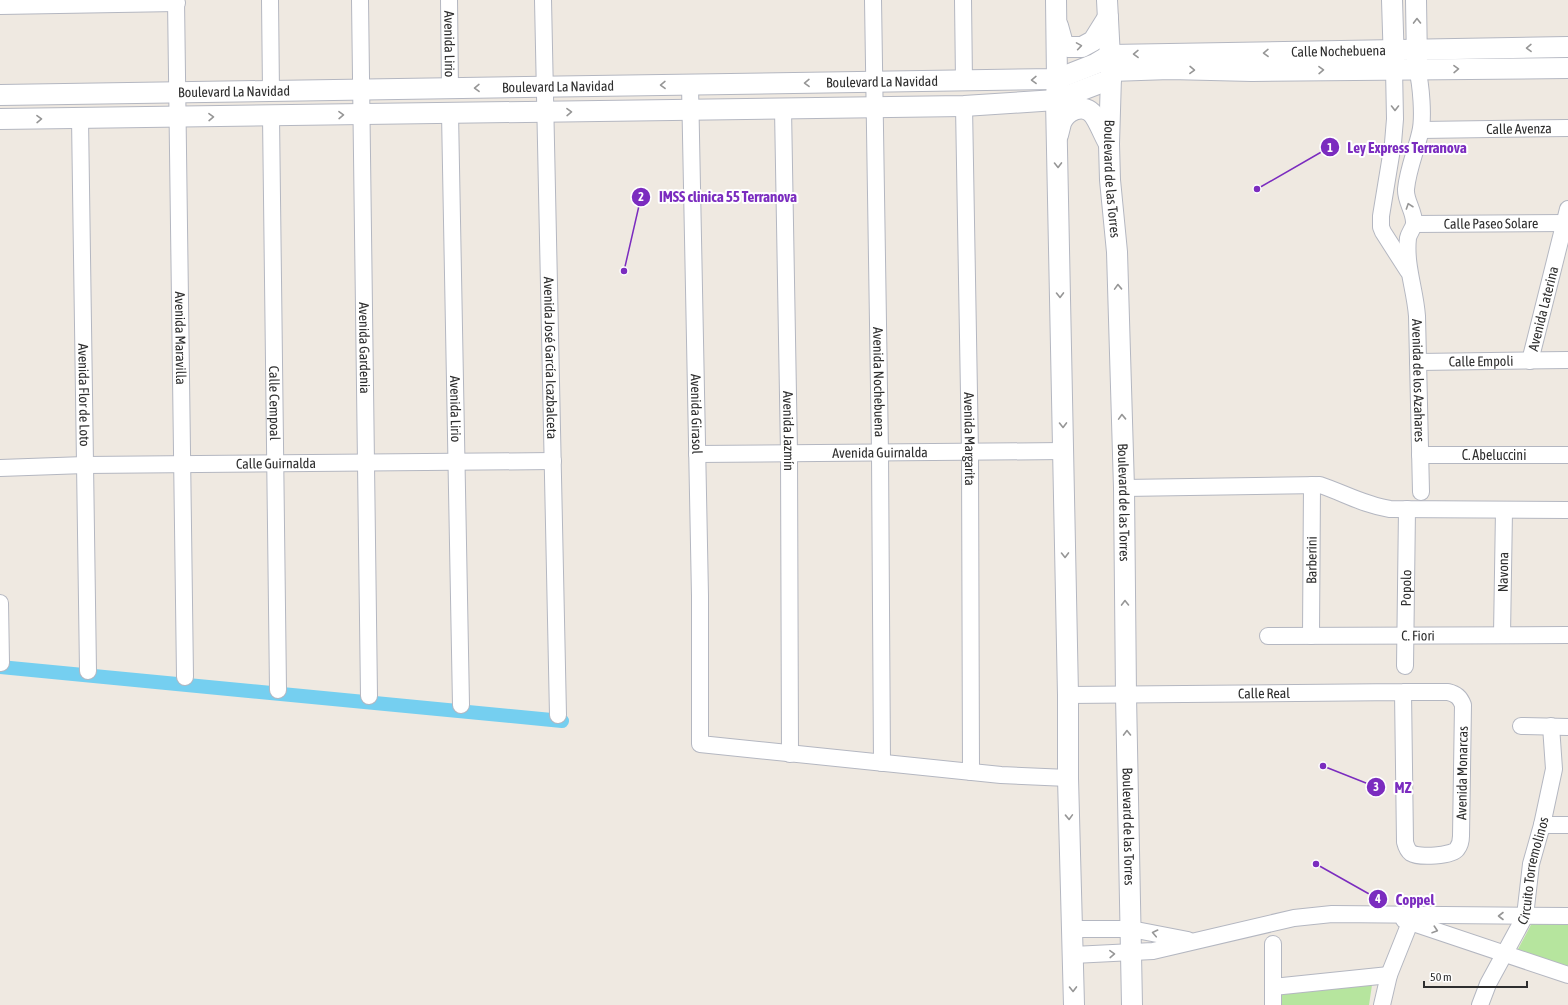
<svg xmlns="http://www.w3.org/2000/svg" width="1568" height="1005" viewBox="0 0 1568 1005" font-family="'Asap Condensed',sans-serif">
  <rect width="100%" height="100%" fill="#efe9e1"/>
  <!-- park -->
  <path fill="#b6e59e" d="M 1533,921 L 1568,921 L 1568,966 L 1517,951 Z
    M 1372,985 L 1369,1005 L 1280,1005 L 1280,991 L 1326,987 Z"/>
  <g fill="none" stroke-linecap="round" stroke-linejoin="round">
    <!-- canal -->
    <path stroke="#75cff0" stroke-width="14" d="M 0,667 L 562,721"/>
    <defs>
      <g id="minor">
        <path id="s1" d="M 176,0 L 185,677"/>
        <path d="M 270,0 L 271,92"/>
        <path id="s2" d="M 360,0 L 369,696"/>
        <path id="s3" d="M 449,0 L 450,89"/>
        <path id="s4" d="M 543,0 L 558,715"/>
        <path id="s5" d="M 873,0 L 880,453 L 882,763"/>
        <path d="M 963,0 L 964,81"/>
        <path d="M 0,6 L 177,3"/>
        <path d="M 1394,69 L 1395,119 L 1393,143 L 1381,216 L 1381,227 L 1383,232 L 1408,271"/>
        <path id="s6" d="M 1417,69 C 1421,84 1424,118 1420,133 C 1416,151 1408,169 1406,189 C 1405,201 1415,212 1414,224 C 1413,229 1409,233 1408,238 C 1405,265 1415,289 1417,316 L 1421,492"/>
        <path id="s7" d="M 690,85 L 700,596 L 700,744 L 1001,775 L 1068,778"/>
        <path id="s8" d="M 964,106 L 970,452 L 971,772"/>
        <path id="s9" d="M 783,109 L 789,453 L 790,754"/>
        <path id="s10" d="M 450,113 L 461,705"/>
        <path id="s11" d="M 271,116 L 278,690"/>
        <path id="s12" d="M 80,118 L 88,671"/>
        <path id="s13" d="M 1421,130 L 1568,128"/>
        <path id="s14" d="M 1414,224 L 1568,223"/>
        <path id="s15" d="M 1530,361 L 1568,209"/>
        <path id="s16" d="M 1418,362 L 1568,360"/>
        <path id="s17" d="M 697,454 L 1063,451"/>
        <path id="s18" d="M 1420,455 L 1568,455"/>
        <path id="s19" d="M 0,468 L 85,465 L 553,461"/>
        <path d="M 1124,488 L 1320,485 C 1344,493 1364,505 1390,509 L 1568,510"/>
        <path d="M 0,603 L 1,663"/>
        <path id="s20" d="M 1502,635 L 1504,510"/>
        <path id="s21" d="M 1268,636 L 1568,635"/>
        <path id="s22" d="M 1311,636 L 1312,485"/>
        <path id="s23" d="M 1405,666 L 1407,509"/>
        <path id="s24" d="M 1068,695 L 1403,692 L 1448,692 C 1456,694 1460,697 1463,705 L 1461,836 C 1461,841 1460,845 1457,849 C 1452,856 1419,858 1411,853 C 1407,850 1406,846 1405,842 L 1403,692"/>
        <path d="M 1521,726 L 1568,727"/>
        <path d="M 1542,825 L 1568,825"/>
        <path d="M 1404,920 L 1568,975"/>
        <path d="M 1072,929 L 1131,929 L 1188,940"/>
        <path d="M 1273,944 L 1273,1005"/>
        <path d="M 1073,955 L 1153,951 L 1294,918 L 1332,914 L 1568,916"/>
        <path d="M 1273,987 L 1389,975"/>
        <path d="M 1382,1005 L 1389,975 L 1413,915"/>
        <path id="s25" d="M 1480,1005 L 1488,984 L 1525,916 L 1531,864 L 1542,825 L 1554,769 L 1551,726"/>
      </g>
      <g id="tertiary">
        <path d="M 1056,0 L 1057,79 L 1056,100 L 1068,695 L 1068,778 L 1074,1005"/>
        <path id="s26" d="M 1107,0 L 1111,77 L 1109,144 L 1110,180 L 1117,252 L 1124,488 L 1126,695 L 1132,1005"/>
        <path d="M 1392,0 L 1394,64"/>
        <path d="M 1416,0 L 1417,63"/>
        <path d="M 1058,26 L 1063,44 L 1068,47 L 1082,47 L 1093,41 L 1108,17"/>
        <path d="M 1111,71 L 1170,69 L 1252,71 L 1568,68"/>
        <path id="s27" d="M 0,95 L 1057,79 L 1095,64 L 1110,55 L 1568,47"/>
        <path d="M 0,119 L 964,106 L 1056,100 L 1111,79"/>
        <path d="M 1058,135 C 1059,131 1060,127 1061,123 C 1066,111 1082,103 1092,113 C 1098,119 1104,136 1109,144"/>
      </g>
    </defs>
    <!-- minor casing -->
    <use href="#minor" stroke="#b4b7c1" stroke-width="18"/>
    <!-- tertiary casing -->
    <use href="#tertiary" stroke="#b4b7c1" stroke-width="22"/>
    <!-- minor -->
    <use href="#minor" stroke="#fff" stroke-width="16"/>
    <!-- tertiary -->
    <use href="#tertiary" stroke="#fff" stroke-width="20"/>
  </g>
  <!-- one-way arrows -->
  <defs><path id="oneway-chevron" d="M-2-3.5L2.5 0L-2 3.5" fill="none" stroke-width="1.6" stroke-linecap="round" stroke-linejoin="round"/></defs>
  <g stroke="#969696">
    <use href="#oneway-chevron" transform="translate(1417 21) rotate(-91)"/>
    <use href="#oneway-chevron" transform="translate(1079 46) rotate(-9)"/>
    <use href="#oneway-chevron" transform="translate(1529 48) rotate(179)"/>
    <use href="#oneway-chevron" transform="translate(1266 53) rotate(179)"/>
    <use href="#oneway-chevron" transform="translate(1136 54) rotate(179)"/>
    <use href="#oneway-chevron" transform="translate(1456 69) rotate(-1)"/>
    <use href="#oneway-chevron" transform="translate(1192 70) rotate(1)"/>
    <use href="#oneway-chevron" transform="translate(1321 70) rotate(-1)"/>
    <use href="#oneway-chevron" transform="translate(1034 80) rotate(179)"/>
    <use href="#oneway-chevron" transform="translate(807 83) rotate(179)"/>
    <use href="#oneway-chevron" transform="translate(663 85) rotate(179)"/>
    <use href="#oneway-chevron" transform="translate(477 88) rotate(179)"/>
    <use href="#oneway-chevron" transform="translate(1395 108) rotate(90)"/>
    <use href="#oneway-chevron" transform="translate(569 112) rotate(-1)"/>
    <use href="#oneway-chevron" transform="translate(341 115) rotate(-1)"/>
    <use href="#oneway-chevron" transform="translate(211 117) rotate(-1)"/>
    <use href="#oneway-chevron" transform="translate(39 119) rotate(-1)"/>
    <use href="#oneway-chevron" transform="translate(1058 165) rotate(89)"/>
    <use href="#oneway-chevron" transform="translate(1409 206) rotate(-109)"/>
    <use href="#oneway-chevron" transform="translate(1118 287) rotate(-92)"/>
    <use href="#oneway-chevron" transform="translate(1060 295) rotate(89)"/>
    <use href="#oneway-chevron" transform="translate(1122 417) rotate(-92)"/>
    <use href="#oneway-chevron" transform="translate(1063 425) rotate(89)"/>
    <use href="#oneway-chevron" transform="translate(1065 555) rotate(89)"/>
    <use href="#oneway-chevron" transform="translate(1125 603) rotate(-91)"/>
    <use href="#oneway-chevron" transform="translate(1127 733) rotate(-91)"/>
    <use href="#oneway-chevron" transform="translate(1069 817) rotate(88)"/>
    <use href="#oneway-chevron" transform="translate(1501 916) rotate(-180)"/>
    <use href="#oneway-chevron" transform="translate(1435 930) rotate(18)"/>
    <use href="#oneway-chevron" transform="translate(1155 933) rotate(-168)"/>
    <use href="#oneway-chevron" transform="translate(1112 954) rotate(-2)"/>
    <use href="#oneway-chevron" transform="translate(1073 989) rotate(89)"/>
  </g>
  <g text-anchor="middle" stroke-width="4" stroke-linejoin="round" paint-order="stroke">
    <!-- street labels -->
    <g font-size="14" fill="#2e2e2e" stroke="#fff">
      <text dy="5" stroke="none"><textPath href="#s3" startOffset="44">Avenida Lirio</textPath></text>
      <text dy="5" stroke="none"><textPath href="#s27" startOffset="1344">Calle Nochebuena</textPath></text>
      <text dy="5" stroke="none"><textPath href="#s27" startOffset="882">Boulevard La Navidad</textPath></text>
      <text dy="5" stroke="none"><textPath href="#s27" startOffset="558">Boulevard La Navidad</textPath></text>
      <text dy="5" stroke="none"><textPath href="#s27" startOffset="234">Boulevard La Navidad</textPath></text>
      <text dy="5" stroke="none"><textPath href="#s13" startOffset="98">Calle Avenza</textPath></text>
      <text dy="5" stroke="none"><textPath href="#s26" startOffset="179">Boulevard de las Torres</textPath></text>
      <text dy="5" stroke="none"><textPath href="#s14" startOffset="77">Calle Paseo Solare</textPath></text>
      <text dy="5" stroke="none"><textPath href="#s15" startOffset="54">Avenida Laterina</textPath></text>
      <text dy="5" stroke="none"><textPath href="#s1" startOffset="338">Avenida Maravilla</textPath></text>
      <text dy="5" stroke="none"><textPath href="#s2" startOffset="348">Avenida Gardenia</textPath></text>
      <text dy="5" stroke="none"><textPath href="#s4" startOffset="358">Avenida José García Icazbalceta</textPath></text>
      <text dy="5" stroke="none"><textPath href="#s16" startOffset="63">Calle Empoli</textPath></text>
      <text dy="5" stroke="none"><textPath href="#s6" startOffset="317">Avenida de los Azahares</textPath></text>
      <text dy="5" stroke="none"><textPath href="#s5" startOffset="382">Avenida Nochebuena</textPath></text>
      <text dy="5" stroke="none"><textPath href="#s12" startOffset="277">Avenida Flor de Loto</textPath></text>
      <text dy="5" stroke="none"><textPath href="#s11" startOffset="287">Calle Cempoal</textPath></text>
      <text dy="5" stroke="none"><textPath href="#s10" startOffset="296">Avenida Lirio</textPath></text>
      <text dy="5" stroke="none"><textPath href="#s7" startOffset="329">Avenida Girasol</textPath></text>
      <text dy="5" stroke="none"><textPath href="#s9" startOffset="322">Avenida Jazmín</textPath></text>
      <text dy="5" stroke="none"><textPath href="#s8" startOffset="333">Avenida Margarita</textPath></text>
      <text dy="5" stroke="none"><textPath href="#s17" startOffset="183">Avenida Guirnalda</textPath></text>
      <text dy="5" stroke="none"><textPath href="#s18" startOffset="74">C. Abeluccini</textPath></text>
      <text dy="5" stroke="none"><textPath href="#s19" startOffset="276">Calle Guirnalda</textPath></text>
      <text dy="5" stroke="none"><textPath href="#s26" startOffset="503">Boulevard de las Torres</textPath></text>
      <text dy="5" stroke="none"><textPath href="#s22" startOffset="76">Barberini</textPath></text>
      <text dy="5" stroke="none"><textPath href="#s20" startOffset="63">Navona</textPath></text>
      <text dy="5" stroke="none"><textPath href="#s23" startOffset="78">Popolo</textPath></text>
      <text dy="5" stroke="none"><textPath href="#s21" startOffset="150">C. Fiori</textPath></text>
      <text dy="5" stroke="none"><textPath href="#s24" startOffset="196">Calle Real</textPath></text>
      <text transform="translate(1462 773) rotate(-89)" y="5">Avenida Monarcas</text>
      <text dy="5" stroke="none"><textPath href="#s26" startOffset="827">Boulevard de las Torres</textPath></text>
      <text dy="5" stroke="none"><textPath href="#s25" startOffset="146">Circuito Torremolinos</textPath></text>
    </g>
  </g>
  <!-- callouts -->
  <path fill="none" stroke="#7b2cbf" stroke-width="1.5" d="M1257 189L1330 147M624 271L641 197M1323 766L1376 787M1316 864L1378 899"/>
  <g fill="#7b2cbf" stroke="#fff" stroke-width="1.5">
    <circle cx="1257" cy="189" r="4"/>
    <circle cx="624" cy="271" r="4"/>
    <circle cx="1323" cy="766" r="4"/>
    <circle cx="1316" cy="864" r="4"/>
    <circle cx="1330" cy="147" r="10"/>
    <circle cx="641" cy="197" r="10"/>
    <circle cx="1376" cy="787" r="10"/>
    <circle cx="1378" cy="899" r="10"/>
  </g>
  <g font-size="12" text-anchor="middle" font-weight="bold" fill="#fff">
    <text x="1330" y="152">1</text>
    <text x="641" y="201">2</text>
    <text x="1376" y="791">3</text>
    <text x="1378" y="903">4</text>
  </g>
  <g font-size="15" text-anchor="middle" font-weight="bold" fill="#7b2cbf" stroke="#fff" stroke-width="4" stroke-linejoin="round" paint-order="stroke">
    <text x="1407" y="153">Ley Express Terranova</text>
    <text x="728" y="202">IMSS clinica 55 Terranova</text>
    <text x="1403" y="793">MZ</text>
    <text x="1415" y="905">Coppel</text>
  </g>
  <!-- scale -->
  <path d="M1424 981v6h103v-6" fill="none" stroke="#2e2e2e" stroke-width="2"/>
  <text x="1430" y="981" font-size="12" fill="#2e2e2e" stroke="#ffffff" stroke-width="3" paint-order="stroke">50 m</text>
</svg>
